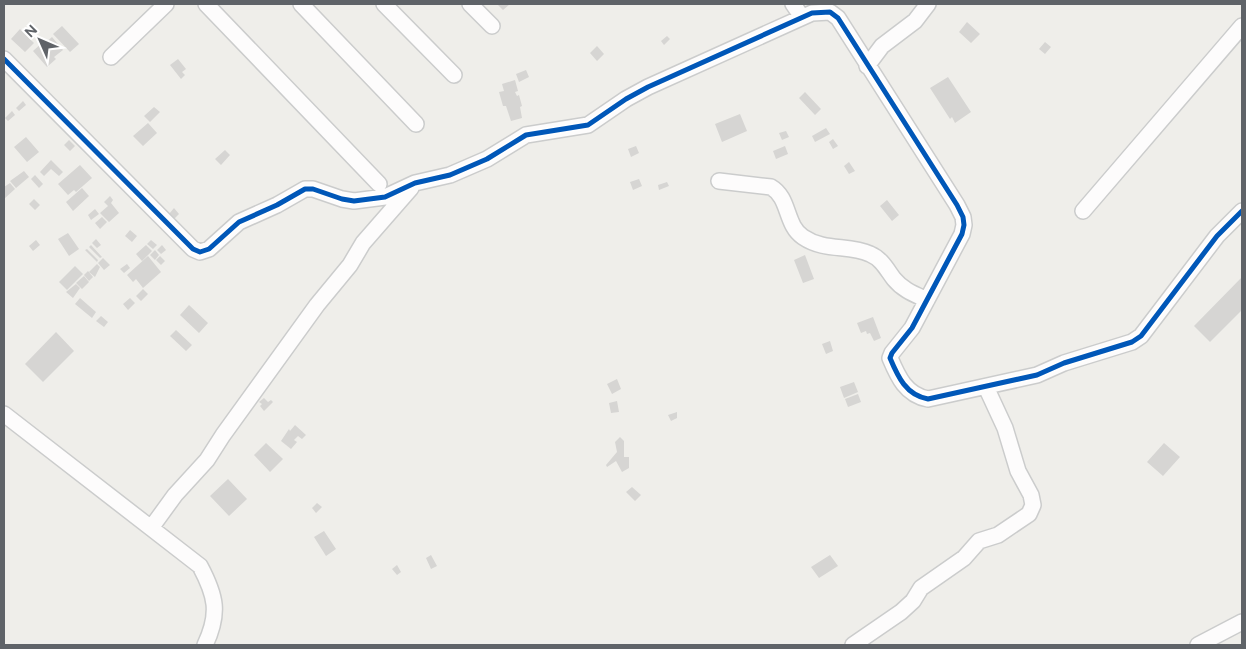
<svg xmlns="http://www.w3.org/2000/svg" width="1246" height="649" viewBox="0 0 1246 649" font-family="Figtree,sans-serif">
  <rect width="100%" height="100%" fill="#efeeea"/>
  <!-- building -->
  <path fill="#d6d5d3" d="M 497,4 L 510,4 L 503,10 Z
    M 967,22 L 980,34 L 971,43 L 959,32 Z
    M 62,26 L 79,44 L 70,52 L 53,34 Z
    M 20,29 L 34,43 L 25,52 L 11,39 Z
    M 667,36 L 670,39 L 664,45 L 661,41 Z
    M 52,37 L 63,50 L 54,57 L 56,59 L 47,67 L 33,51 L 42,43 L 43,45 Z
    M 1045,42 L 1051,47 L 1045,54 L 1039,49 Z
    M 597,46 L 604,54 L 597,61 L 590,53 Z
    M 178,59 L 186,69 L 182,72 L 185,75 L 181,79 L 170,65 Z
    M 526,70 L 529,77 L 519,82 L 516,74 Z
    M 948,77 L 971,112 L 955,123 L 952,117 L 950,119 L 930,88 Z
    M 515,80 L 518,91 L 515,92 L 517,96 L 519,95 L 522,106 L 520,107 L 522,118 L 511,121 L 506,106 L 503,106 L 499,92 L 504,91 L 502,84 Z
    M 805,92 L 821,109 L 815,115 L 799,98 Z
    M 23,101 L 26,105 L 19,111 L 16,108 Z
    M 154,107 L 160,112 L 150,122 L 144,116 Z
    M 12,111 L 15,115 L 8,121 L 5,118 Z
    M 740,114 L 747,131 L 722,142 L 715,124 Z
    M 148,123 L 157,133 L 143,146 L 133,136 Z
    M 826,128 L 830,134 L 815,142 L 812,136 Z
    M 786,131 L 789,137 L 782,140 L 779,133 Z
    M 26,137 L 39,152 L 27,162 L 14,147 Z
    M 833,139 L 838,146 L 833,149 L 829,142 Z
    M 69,140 L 75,146 L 70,151 L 64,145 Z
    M 636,146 L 639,153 L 631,157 L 628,149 Z
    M 785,146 L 788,154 L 776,159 L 773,151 Z
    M 225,150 L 230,155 L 221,165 L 215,159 Z
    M 51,160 L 63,172 L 59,176 L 51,169 L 44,176 L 40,172 Z
    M 849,162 L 855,171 L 849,174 L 844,166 Z
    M 80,165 L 92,178 L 76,192 L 74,190 L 68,195 L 58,184 Z
    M 24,171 L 29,177 L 16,188 L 10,181 Z
    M 35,175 L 43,184 L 39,188 L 31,179 Z
    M 639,179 L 642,186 L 633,190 L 630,182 Z
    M 667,182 L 669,186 L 659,190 L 658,185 Z
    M 10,183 L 15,189 L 4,199 L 4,187 Z
    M 82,188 L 89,196 L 73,211 L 66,202 Z
    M 110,196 L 113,200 L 111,203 L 119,213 L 109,222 L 100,213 L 108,206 L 104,202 Z
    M 34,199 L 40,205 L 35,210 L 29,204 Z
    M 887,200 L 899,215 L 892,221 L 880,206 Z
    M 174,208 L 179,214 L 174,219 L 169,214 Z
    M 95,209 L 99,214 L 91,220 L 88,215 Z
    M 102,217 L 107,222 L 100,229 L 95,223 Z
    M 130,230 L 137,236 L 132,242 L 125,236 Z
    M 68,233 L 79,249 L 69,256 L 58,239 Z
    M 96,239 L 101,245 L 97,248 L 92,243 Z
    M 36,240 L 40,245 L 33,251 L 29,246 Z
    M 151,240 L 157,245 L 153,249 L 147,244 Z
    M 91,245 L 102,257 L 100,258 L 89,247 Z
    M 146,245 L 152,251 L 142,261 L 136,254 Z
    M 162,245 L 166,250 L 161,254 L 157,250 Z
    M 87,249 L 98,260 L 97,262 L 85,250 Z
    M 155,250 L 159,255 L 155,260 L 150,255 Z
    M 805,255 L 814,279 L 803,283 L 794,260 Z
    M 148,256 L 161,272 L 143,288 L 136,279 L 133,282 L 127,275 Z
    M 160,256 L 165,261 L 161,265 L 156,260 Z
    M 103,258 L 110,265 L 104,270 L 98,263 Z
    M 97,264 L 100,267 L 95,277 L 89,272 Z
    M 127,264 L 130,268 L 124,273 L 120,269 Z
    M 75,266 L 83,274 L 67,290 L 59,282 Z
    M 88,271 L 93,277 L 89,281 L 84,275 Z
    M 84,276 L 89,282 L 82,289 L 76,283 Z
    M 1242,277 L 1242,310 L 1210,342 L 1194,326 Z
    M 76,284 L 80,288 L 73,298 L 66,292 Z
    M 143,289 L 148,294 L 141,301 L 136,296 Z
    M 80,298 L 96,312 L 92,318 L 75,304 Z
    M 130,298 L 135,303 L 128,310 L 123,304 Z
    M 189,305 L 208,323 L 199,333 L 180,315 Z
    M 101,316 L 108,322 L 104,327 L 96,321 Z
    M 873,317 L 881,338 L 874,341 L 870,333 L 867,334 L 866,331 L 861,333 L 857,323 Z
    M 176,330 L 192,345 L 186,351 L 170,336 Z
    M 56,332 L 74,351 L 43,382 L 25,364 Z
    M 830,341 L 833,351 L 826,354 L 822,344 Z
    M 617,379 L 621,389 L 612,394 L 607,384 Z
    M 854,382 L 858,392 L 844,398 L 840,387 Z
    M 858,394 L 861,402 L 848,407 L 845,399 Z
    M 264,398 L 268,402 L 271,400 L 273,402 L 264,411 L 260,406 L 262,404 L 259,402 Z
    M 617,401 L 619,412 L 611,413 L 609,403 Z
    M 677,412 L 677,418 L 671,421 L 668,415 Z
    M 295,425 L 306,435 L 302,439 L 298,436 L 294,440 L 297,442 L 291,449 L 281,441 L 289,429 L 290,431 Z
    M 620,437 L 624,441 L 624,457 L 629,457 L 629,468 L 622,472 L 616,461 L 607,467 L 606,465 L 617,452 L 615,442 Z
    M 266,443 L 283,459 L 270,472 L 254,455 Z
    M 1164,443 L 1180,457 L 1163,476 L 1147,462 Z
    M 228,479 L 247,499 L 229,516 L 210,496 Z
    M 632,487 L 641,495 L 635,501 L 626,492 Z
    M 317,503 L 322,507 L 316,513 L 312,508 Z
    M 324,531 L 336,549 L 326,556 L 314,537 Z
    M 431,555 L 437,566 L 431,569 L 426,558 Z
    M 830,555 L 838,566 L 819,578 L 811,567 Z
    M 397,565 L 401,572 L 397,575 L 392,569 Z"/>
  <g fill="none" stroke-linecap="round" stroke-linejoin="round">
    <defs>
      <path id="minor" d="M 206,4 L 379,184
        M 301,4 L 416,124
        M 384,4 L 454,75
        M 470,4 L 492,26
        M 793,4 L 802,17
        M 111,57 L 166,4
        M 4,59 L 193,249 L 200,252 L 209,249 L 239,222 L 277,205 L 305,189 L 313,189 L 342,199 L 354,201 L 385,197 L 415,183 L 450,175 L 487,159 L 526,135 L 588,125 L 626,99 L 648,87 L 812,13 L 830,12 L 838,18 L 957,205 L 963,217 L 964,225 L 962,234 L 912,328 L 892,353 L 890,358 C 898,377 906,395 928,399 L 1037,375 L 1064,363 L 1132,342 L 1141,336 L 1217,236 L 1242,211
        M 867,66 L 882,46 L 915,21 L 928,4
        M 719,181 L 771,187 C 790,198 785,225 803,237 C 825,252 849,244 870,254 C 882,259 887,270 894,279 C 903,290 914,294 927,300
        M 1083,211 L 1242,26
        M 4,414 L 200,566 C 216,596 220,613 205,645
        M 151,528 L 175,495 L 207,460 L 223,435 L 317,305 L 350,265 L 363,243 L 411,188
        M 853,645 L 901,612 L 913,601 L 921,588 L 964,558 L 979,541 L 998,535 L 1029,514 L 1033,505 L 1031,495 L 1018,471 L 1005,428 L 986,387
        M 1198,645 L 1242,622"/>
    </defs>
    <!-- minor casing -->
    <use href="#minor" stroke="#cbcccc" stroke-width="18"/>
    <!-- minor -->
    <use href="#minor" stroke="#fdfcfc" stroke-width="15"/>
    <defs>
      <path id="cycleway" d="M 4,59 L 193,249 L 200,252 L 209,249 L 239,222 L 277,205 L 305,189 L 313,189 L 342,199 L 354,201 L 385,197 L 415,183 L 450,175 L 487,159 L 526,135 L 588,125 L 626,99 L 648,87 L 812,13 L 830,12 L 838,18 L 957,205 L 963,217 L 964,225 L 962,234 L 912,328 L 892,353 L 890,358 C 898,377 906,395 928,399 L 1037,375 L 1064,363 L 1132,342 L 1141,336 L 1217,236 L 1242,211"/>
    </defs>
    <!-- cycleway casing -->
    <use href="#cycleway" stroke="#fff" stroke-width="8"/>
    <!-- cycleway -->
    <use href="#cycleway" stroke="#0057b8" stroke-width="5"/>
  </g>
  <!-- border -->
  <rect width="1246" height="649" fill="none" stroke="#5f6368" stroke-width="10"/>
  <!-- north arrow -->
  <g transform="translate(40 40) rotate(315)" stroke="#ffffff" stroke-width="4" paint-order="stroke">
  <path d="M0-4L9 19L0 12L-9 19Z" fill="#5f6368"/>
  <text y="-8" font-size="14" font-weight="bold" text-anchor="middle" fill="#5f6368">N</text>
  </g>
</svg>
